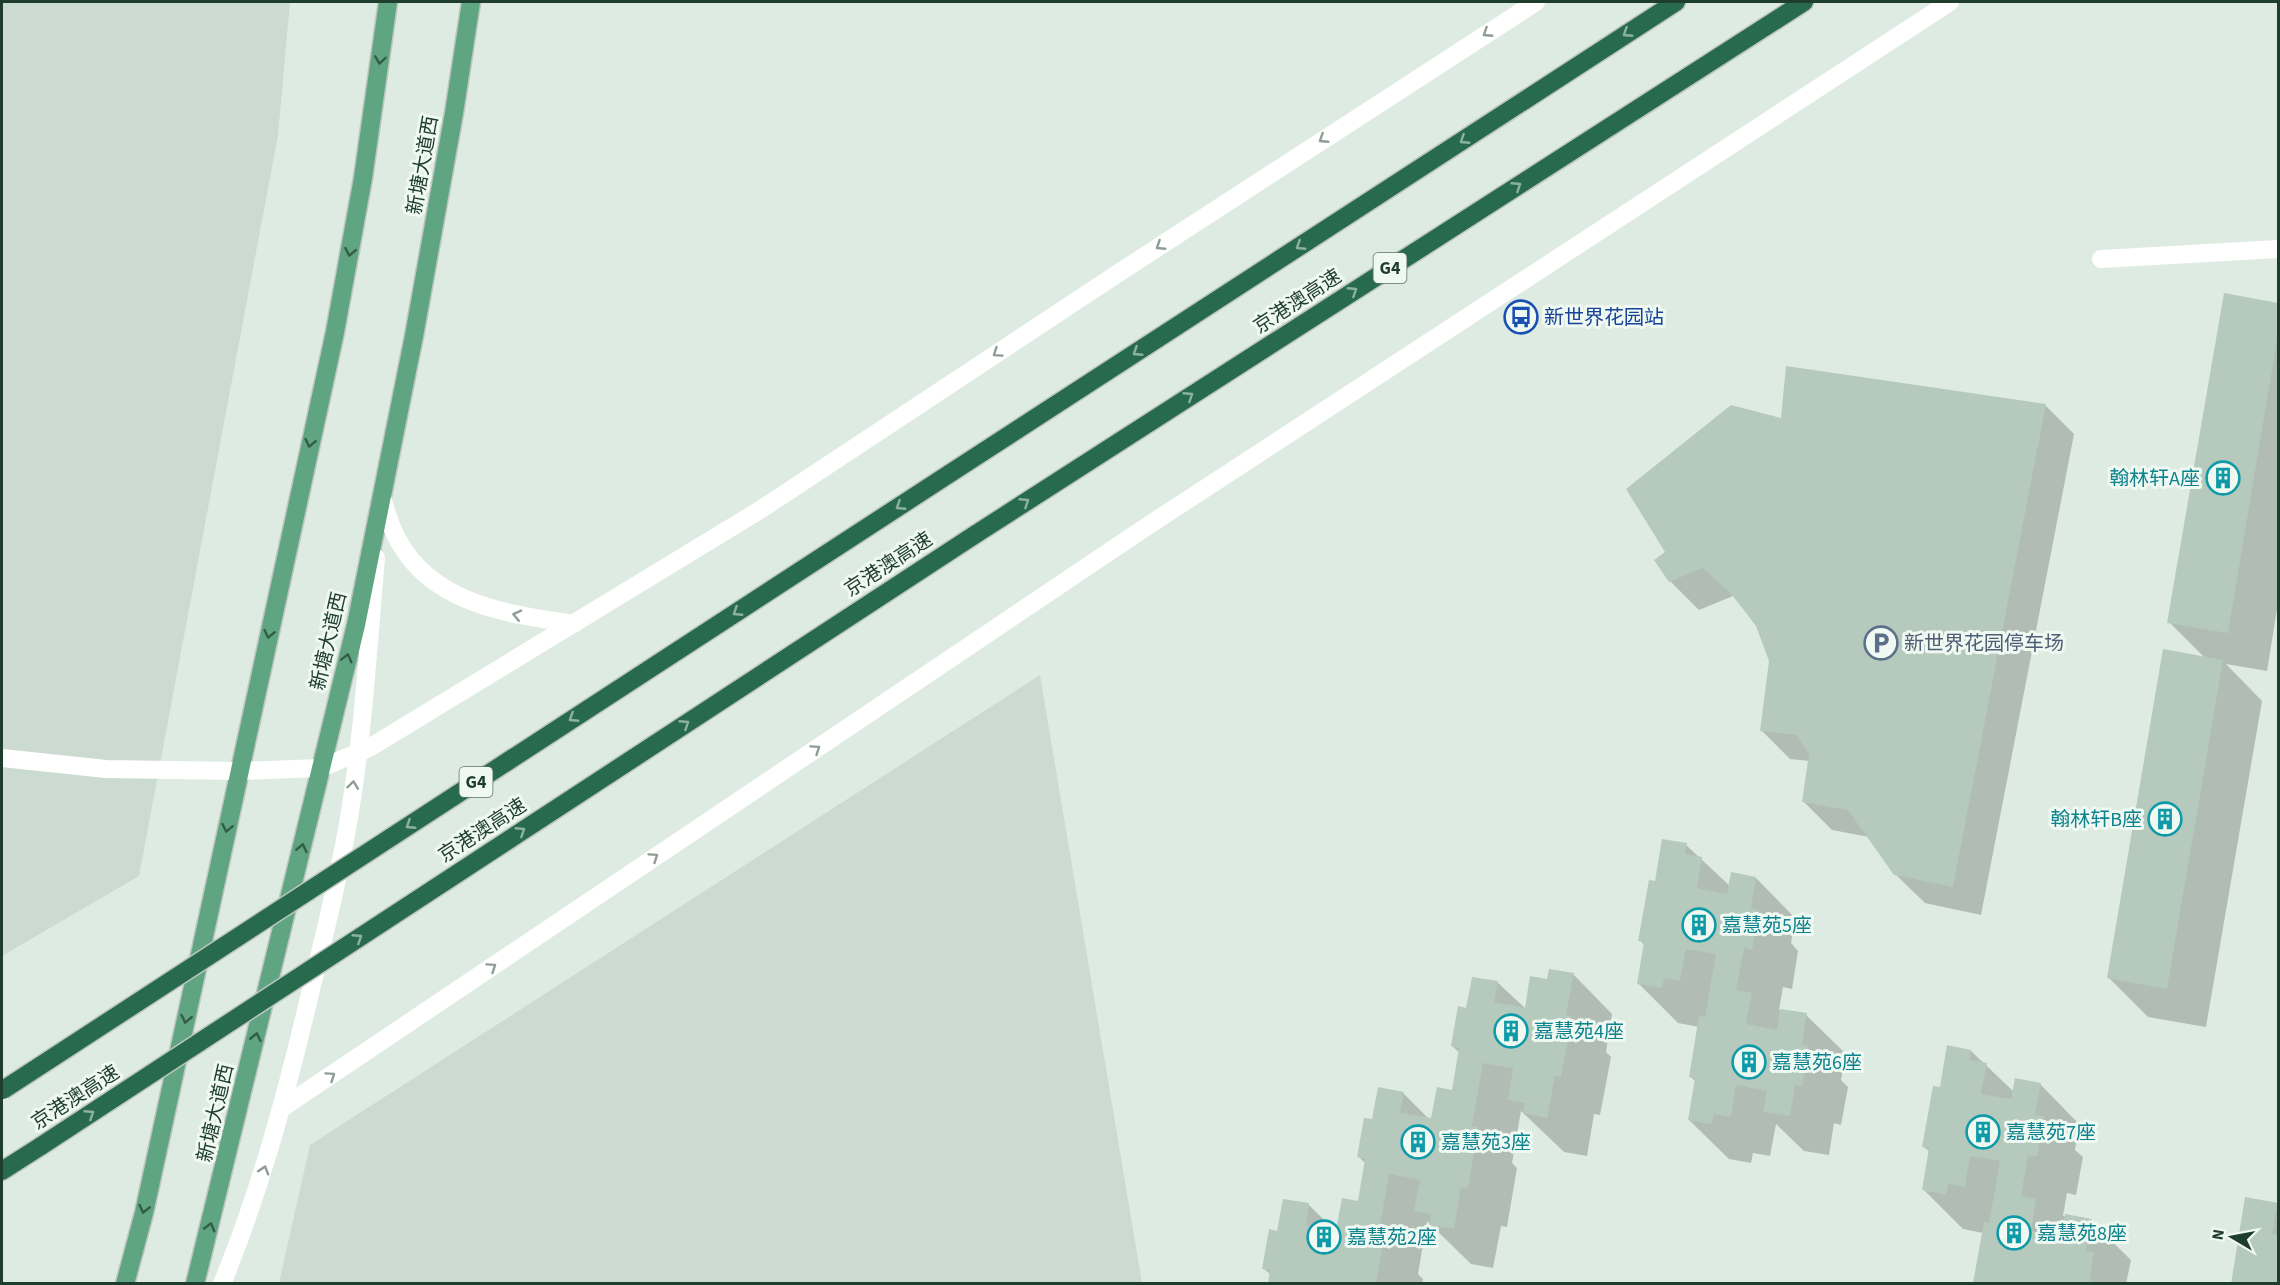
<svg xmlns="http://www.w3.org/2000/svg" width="2280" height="1285" viewBox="0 0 2280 1285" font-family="'Source Sans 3','Noto Sans SC',sans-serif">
  <rect width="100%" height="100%" fill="#deebe2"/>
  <!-- built -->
  <path fill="#ccdbd1" d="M 2,2 L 290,2 L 278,135 L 139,876 L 2,956 Z
    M 1040,675 L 1142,1283 L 279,1283 L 310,1145 Z"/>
  <!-- shadow -->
  <path fill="#0003" d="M 2225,295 L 2278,304 L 2278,603 L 2267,671 L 2226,664 L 2262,701 L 2206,1027 L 2148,1017 L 2108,977 L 2205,658 L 2169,622 Z
    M 2045,405 L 2074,434 L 1981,915 L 1925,903 L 1895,874 L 1869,837 L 1832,830 L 1803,801 L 1810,761 L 1790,759 L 1761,730 L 1771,660 L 1757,625 L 1733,596 L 1699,610 L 1670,581 L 1667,552 L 1782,420 Z
    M 1686,845 L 1730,886 L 1756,878 L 1795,918 L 1791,943 L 1798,951 L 1792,989 L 1783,987 L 1779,1010 L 1806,1015 L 1846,1054 L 1841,1080 L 1848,1087 L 1841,1125 L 1834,1123 L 1829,1155 L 1804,1151 L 1776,1124 L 1770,1156 L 1753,1153 L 1751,1163 L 1729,1159 L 1689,1120 L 1696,1082 L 1690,1076 L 1699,1027 L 1678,1023 L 1639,984 L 1645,946 L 1640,940 L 1656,883 Z
    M 1573,974 L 1612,1014 L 1606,1052 L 1611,1057 L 1600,1115 L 1594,1114 L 1587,1156 L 1564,1152 L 1521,1111 L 1512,1163 L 1517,1168 L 1507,1227 L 1501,1226 L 1493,1268 L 1471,1264 L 1427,1221 L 1418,1274 L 1423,1279 L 1422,1284 L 1269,1284 L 1271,1275 L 1264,1269 L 1278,1232 L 1309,1205 L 1335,1231 L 1359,1203 L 1366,1164 L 1359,1157 L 1374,1121 L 1403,1093 L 1430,1120 L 1453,1091 L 1460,1053 L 1452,1046 L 1468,1010 L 1497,982 L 1526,1009 L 1548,980 Z
    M 1971,1051 L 2014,1092 L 2040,1084 L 2079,1124 L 2075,1150 L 2083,1157 L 2076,1195 L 2067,1193 L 2063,1216 L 2091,1221 L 2131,1260 L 2126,1284 L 1974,1283 L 1983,1233 L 1963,1229 L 1924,1190 L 1930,1152 L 1924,1147 L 1941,1089 Z
    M 2277,1204 L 2278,1284 L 2232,1284 Z"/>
  <!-- building -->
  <path fill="#b6c9bd" d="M 2224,293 L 2278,303 L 2278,334 L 2228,633 L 2167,623 Z
    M 1786,366 L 2046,404 L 1953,887 L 1894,875 L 1848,810 L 1802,802 L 1809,754 L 1796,735 L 1760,731 L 1769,661 L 1756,626 L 1733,596 L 1703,568 L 1669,582 L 1654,560 L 1665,552 L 1626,489 L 1731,405 L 1781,418 Z
    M 2163,649 L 2223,660 L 2167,989 L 2107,978 Z
    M 1662,839 L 1687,843 L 1685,854 L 1702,857 L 1697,888 L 1727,894 L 1731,872 L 1756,877 L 1751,908 L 1759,910 L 1752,950 L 1744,948 L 1736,990 L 1752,993 L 1746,1024 L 1777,1030 L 1780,1009 L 1807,1013 L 1802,1045 L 1809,1046 L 1802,1086 L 1795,1085 L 1790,1116 L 1763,1112 L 1767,1091 L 1736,1085 L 1731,1117 L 1714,1114 L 1712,1124 L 1688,1120 L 1695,1078 L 1689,1077 L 1699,1016 L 1705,1017 L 1716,954 L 1686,949 L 1680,981 L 1664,978 L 1662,988 L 1637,984 L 1644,942 L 1638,941 L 1649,880 L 1655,881 Z
    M 1549,969 L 1574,973 L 1566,1015 L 1572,1016 L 1561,1077 L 1555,1076 L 1547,1118 L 1523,1113 L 1525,1103 L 1508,1100 L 1513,1068 L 1483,1063 L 1472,1126 L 1478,1127 L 1468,1188 L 1461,1187 L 1454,1229 L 1429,1225 L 1431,1214 L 1414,1211 L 1420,1180 L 1389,1174 L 1378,1237 L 1384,1238 L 1376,1284 L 1268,1284 L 1270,1270 L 1262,1269 L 1269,1229 L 1277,1231 L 1283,1199 L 1309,1203 L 1306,1225 L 1336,1230 L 1342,1198 L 1358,1201 L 1365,1159 L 1357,1157 L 1364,1118 L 1372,1119 L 1378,1087 L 1404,1092 L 1400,1113 L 1431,1118 L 1437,1087 L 1452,1090 L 1459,1048 L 1451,1046 L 1458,1006 L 1466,1008 L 1472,977 L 1498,981 L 1494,1002 L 1525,1008 L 1530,976 L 1547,979 Z
    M 1947,1045 L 1971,1050 L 1970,1060 L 1987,1063 L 1981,1094 L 2011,1099 L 2015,1078 L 2041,1083 L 2035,1115 L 2044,1116 L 2037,1156 L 2028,1155 L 2021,1196 L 2036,1199 L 2031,1231 L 2061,1236 L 2065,1214 L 2092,1219 L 2086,1251 L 2094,1252 L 2089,1284 L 1973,1283 L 1984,1222 L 1989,1223 L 2000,1161 L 1970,1156 L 1965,1187 L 1948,1184 L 1946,1195 L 1922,1190 L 1929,1148 L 1922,1147 L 1933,1086 L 1940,1087 Z
    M 2245,1197 L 2278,1203 L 2272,1234 L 2278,1235 L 2278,1284 L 2231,1284 Z"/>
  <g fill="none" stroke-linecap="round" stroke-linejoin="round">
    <defs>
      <path id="major" d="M 125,1284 L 144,1213 L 335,332 L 363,178 L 388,2
        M 195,1284 L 356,625 L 414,336 L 454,113 L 471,2"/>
      <path id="highway" d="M 949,474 L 1676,2
        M 976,534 L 1804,2
        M 2,1171 L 41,1146"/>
    </defs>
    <!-- major casing -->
    <use href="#major" stroke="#bcc5c0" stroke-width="21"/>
    <!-- highway casing -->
    <use href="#highway" stroke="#bcc5c0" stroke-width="21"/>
    <!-- minor -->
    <path stroke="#fff" stroke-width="18" d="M 2101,259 L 2278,249
      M 382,497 C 386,512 391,527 398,540 C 433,605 509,614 574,624
      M 2,758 L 106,769 L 239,771 L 321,768 L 369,748 L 760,510 L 1120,272 L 1536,2
      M 282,1108 L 1146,527 L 1950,2
      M 222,1284 C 260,1191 285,1099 308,1002 C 322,944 337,887 347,829 C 363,740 368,648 376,558"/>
    <!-- major -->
    <use href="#major" stroke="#5fa581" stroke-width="18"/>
    <!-- highway -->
    <use href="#highway" stroke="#286b4c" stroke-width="18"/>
    <defs>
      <path id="highway-bridge" d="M 3,1090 L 949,474
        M 41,1146 L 976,534"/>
    </defs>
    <!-- highway-bridge casing -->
    <use href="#highway-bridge" stroke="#bcc5c0" stroke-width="21" stroke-linecap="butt"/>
    <!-- highway-bridge -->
    <use href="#highway-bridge" stroke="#286b4c" stroke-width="18"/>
  </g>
  <!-- one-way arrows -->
  <defs><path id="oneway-chevron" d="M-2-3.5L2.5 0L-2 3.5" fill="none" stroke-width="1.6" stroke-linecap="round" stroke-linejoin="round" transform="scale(1.5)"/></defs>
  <g stroke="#8e9e96">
    <use href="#oneway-chevron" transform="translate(1487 33) rotate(147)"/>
    <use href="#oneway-chevron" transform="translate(1323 139) rotate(147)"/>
    <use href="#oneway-chevron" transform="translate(1160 246) rotate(147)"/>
    <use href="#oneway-chevron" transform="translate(997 353) rotate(146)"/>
    <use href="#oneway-chevron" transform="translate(517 615) rotate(-167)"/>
    <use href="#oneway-chevron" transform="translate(816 749) rotate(-34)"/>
    <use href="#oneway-chevron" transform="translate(353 785) rotate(-83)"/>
    <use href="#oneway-chevron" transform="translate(654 857) rotate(-34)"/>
    <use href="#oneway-chevron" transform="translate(492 967) rotate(-34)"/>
    <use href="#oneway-chevron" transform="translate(331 1076) rotate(-34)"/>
    <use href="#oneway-chevron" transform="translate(264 1170) rotate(-73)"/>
  </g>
  <g stroke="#8cb29e">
    <use href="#oneway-chevron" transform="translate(1627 33) rotate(147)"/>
    <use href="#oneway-chevron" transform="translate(1464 140) rotate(147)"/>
    <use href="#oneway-chevron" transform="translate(1517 186) rotate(-33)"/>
    <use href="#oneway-chevron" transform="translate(1300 246) rotate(147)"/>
    <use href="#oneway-chevron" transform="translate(1353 291) rotate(-33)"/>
    <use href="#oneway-chevron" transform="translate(1137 352) rotate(147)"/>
    <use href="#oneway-chevron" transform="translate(1189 396) rotate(-33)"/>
    <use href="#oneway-chevron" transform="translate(1025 502) rotate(-33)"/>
    <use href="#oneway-chevron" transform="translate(900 506) rotate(147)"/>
    <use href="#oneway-chevron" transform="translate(737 612) rotate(147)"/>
    <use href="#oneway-chevron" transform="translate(573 718) rotate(147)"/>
    <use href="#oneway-chevron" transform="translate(685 724) rotate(-33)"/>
    <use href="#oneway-chevron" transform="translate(410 825) rotate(147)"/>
    <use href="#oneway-chevron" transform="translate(521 831) rotate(-33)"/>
    <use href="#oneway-chevron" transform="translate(358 938) rotate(-33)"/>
    <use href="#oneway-chevron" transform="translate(90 1114) rotate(-33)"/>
  </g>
  <g stroke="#325c46">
    <use href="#oneway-chevron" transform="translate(380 60) rotate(98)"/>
    <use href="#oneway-chevron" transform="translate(350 252) rotate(101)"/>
    <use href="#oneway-chevron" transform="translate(310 443) rotate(102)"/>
    <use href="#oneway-chevron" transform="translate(269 634) rotate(102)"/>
    <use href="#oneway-chevron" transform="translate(347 658) rotate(-76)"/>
    <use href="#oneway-chevron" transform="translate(227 828) rotate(102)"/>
    <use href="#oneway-chevron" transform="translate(302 848) rotate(-77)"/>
    <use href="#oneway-chevron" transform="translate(186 1019) rotate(102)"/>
    <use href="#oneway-chevron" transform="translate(256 1037) rotate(-77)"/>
    <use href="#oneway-chevron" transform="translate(144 1209) rotate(103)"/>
    <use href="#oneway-chevron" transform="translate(210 1227) rotate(-75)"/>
  </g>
  <!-- icons -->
  <defs>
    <symbol id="bus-ring" viewBox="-11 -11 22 22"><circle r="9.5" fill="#eff8f1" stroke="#1a4fb4" stroke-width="1.5"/><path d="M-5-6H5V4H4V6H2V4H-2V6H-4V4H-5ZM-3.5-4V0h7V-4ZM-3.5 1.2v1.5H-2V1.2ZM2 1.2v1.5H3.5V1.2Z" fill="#1a4fb4"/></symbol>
    <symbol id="building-ring" viewBox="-11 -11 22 22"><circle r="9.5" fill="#eff8f1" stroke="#0f9aa8" stroke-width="1.5"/><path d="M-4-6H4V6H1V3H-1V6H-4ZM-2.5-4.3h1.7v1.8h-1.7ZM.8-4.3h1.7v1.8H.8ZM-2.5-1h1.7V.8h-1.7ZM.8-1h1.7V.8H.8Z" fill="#0f9aa8"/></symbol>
    <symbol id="parking-ring" viewBox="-11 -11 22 22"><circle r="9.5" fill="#eff8f1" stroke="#5c6f8a" stroke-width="1.5"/><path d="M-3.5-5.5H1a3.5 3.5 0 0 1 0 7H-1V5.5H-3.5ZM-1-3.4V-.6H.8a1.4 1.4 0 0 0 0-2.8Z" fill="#5c6f8a"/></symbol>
  </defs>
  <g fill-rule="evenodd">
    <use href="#bus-ring" x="1502" y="298" width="38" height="38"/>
    <use href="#building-ring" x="2204" y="459" width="38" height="38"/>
    <use href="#parking-ring" x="1862" y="624" width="38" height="38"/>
    <use href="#building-ring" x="2146" y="800" width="38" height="38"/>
    <use href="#building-ring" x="1680" y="906" width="38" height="38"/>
    <use href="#building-ring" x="1492" y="1012" width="38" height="38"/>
    <use href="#building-ring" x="1730" y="1043" width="38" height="38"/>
    <use href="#building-ring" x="1964" y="1113" width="38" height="38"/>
    <use href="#building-ring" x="1399" y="1123" width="38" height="38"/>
    <use href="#building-ring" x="1995" y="1214" width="38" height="38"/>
    <use href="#building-ring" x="1305" y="1218" width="38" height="38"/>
  </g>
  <g text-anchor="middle" stroke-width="6" stroke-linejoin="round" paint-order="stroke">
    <!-- shield labels -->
    <g fill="#eff8f1" stroke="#5d7568" stroke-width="1.5">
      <rect x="1373.5" y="253" width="33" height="30" rx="4.5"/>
      <rect x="459.5" y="767" width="33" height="30" rx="4.5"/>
    </g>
    <g font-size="18" font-weight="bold" fill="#1e3d2d">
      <text x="1390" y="274">G4</text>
      <text x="476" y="788">G4</text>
    </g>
    <!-- street labels -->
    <g font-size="20" fill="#1e3d2d" stroke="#eff8f1">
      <text transform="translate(422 165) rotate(-80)" y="7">新塘大道西</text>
      <text transform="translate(1297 301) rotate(-33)" y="7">京港澳高速</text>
      <text transform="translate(888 564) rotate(-33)" y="7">京港澳高速</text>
      <text transform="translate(328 641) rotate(-77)" y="7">新塘大道西</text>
      <text transform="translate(482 830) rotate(-33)" y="7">京港澳高速</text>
      <text transform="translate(75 1097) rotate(-33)" y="7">京港澳高速</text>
      <text transform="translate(215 1113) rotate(-77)" y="7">新塘大道西</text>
    </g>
    <!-- transit labels -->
    <g font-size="20" fill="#164399" stroke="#eff8f1" text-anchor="start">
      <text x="1544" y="324">新世界花园站</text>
    </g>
    <!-- culture labels -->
    <g font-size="20" fill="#0d838f" stroke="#eff8f1" text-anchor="start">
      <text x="2200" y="485" text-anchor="end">翰林轩A座</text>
      <text x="2142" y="826" text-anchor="end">翰林轩B座</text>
      <text x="1722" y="932">嘉慧苑5座</text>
      <text x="1534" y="1038">嘉慧苑4座</text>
      <text x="1772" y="1069">嘉慧苑6座</text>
      <text x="2006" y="1139">嘉慧苑7座</text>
      <text x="1441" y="1149">嘉慧苑3座</text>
      <text x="2037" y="1240">嘉慧苑8座</text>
      <text x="1347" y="1244">嘉慧苑2座</text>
    </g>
    <!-- service labels -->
    <g font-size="20" fill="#4e5e75" stroke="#eff8f1" text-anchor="start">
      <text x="1904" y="650">新世界花园停车场</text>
    </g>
  </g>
  <!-- border -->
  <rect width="2280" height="1285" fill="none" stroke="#1e3d2d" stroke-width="6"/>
  <!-- north arrow -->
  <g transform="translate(2232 1237) rotate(280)" stroke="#eff8f1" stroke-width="4.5" paint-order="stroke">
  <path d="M0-4.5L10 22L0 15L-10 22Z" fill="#1e3d2d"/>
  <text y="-9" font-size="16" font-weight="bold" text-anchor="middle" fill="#1e3d2d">N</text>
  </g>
</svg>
